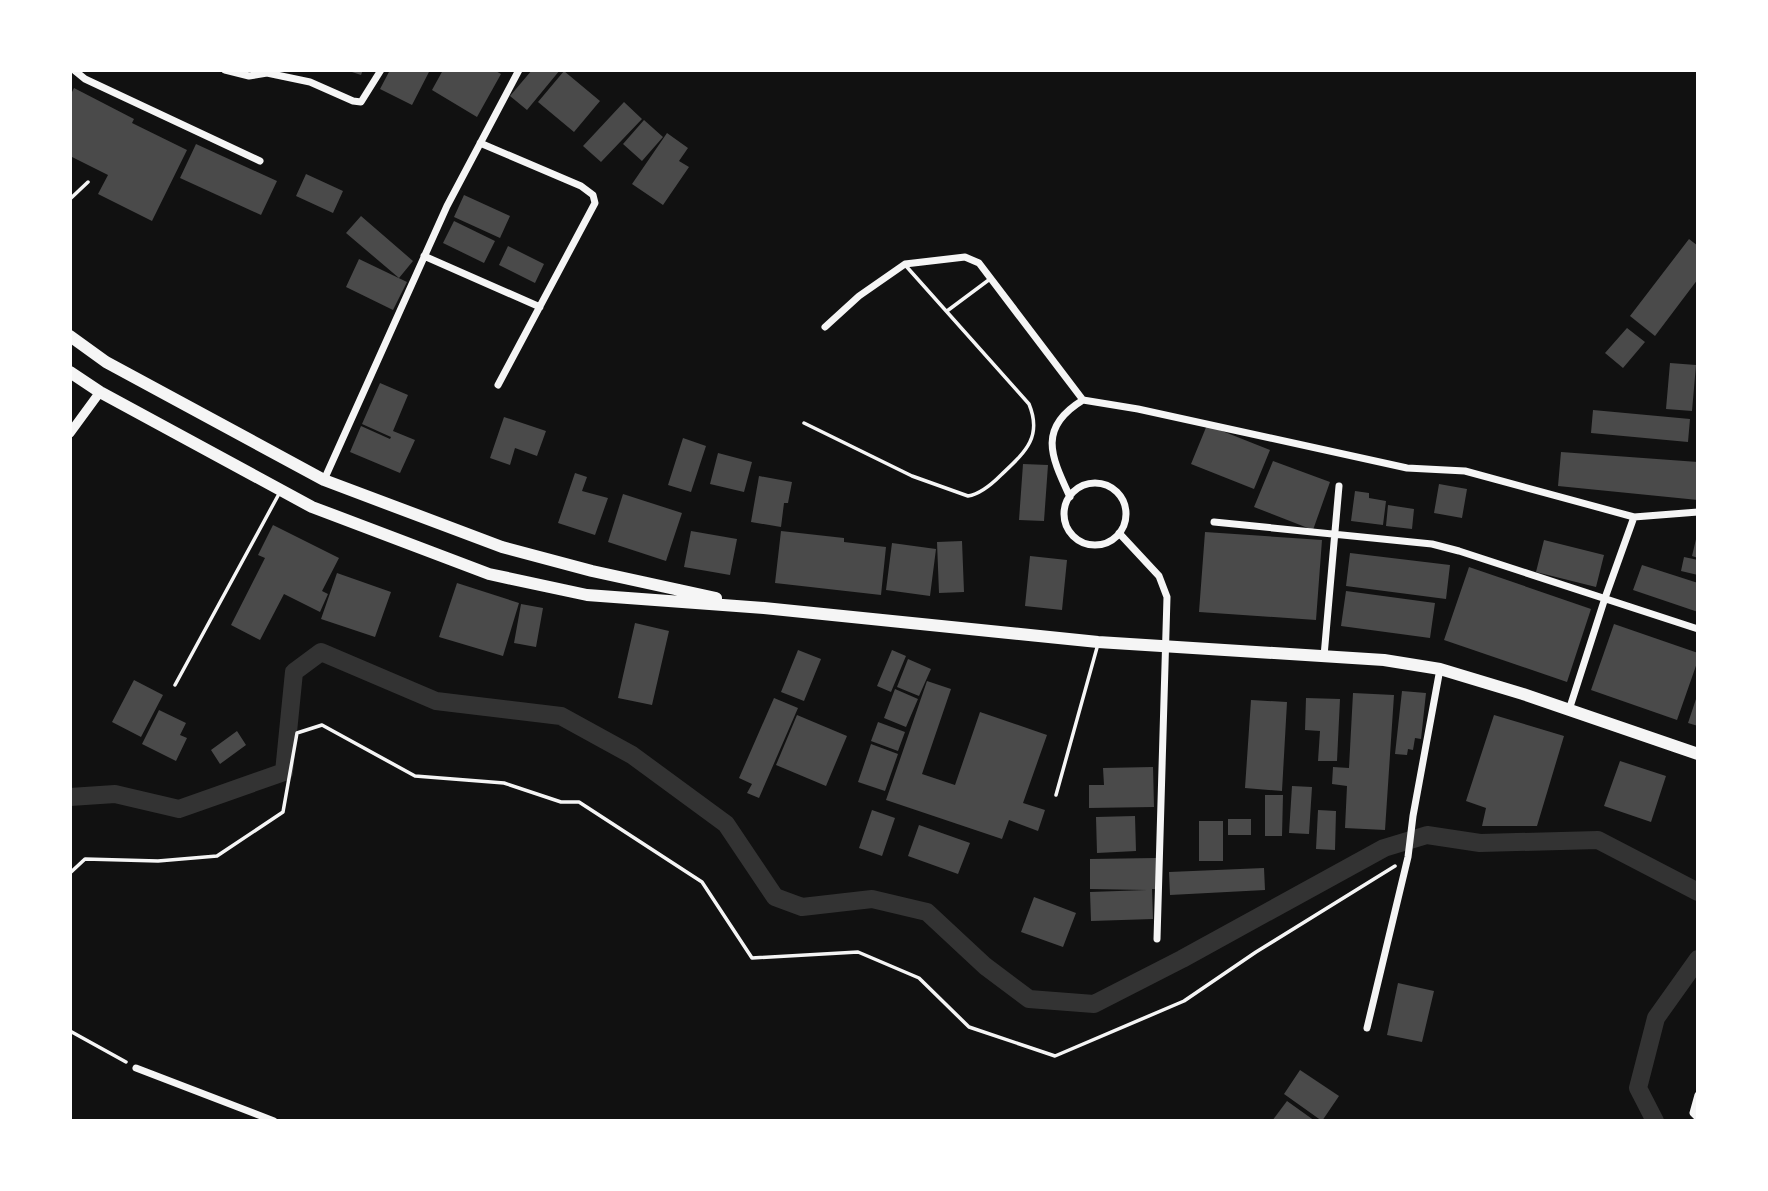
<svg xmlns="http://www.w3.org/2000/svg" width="1768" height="1191" viewBox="0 0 1768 1191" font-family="'Libre Baskerville',serif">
  <rect width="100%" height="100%" fill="#111"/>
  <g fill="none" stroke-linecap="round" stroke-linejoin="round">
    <!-- canal -->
    <path stroke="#333" stroke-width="18" d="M 70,797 L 115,794 L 179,809 L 284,772 L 294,672 L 321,652 L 436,701 L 561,716 L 632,755 L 726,824 L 775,897 L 802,907 L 872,899 L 927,912 L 985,966 L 1029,999 L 1094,1004 L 1182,959 L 1384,848 L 1427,835 L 1480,843 L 1598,840 L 1698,892
      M 1655,1121 L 1638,1088 L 1656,1018 L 1698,959"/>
  </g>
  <!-- building -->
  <path fill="#4a4a4a" d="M 346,70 L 363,70 L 361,75 Z
    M 390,70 L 430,70 L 412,105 L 380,89 Z
    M 443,70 L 494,70 L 501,74 L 477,117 L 432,90 Z
    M 532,70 L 560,70 L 527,110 L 510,96 Z
    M 564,71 L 600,101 L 574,132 L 538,102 Z
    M 74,88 L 134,119 L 132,123 L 187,150 L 152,221 L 98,194 L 108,175 L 70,156 L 70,96 Z
    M 624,102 L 642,119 L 601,162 L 583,146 Z
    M 644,120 L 663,137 L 642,161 L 623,144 Z
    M 667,133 L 688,148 L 679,161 L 689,167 L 663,205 L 632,184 Z
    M 196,144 L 277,181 L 261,215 L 180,178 Z
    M 306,174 L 343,191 L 333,213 L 296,196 Z
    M 464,195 L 510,216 L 500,238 L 454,217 Z
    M 361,216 L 413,261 L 399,278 L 346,233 Z
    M 454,221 L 495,241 L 484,263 L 443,243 Z
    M 1689,239 L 1698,246 L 1698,279 L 1655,336 L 1630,316 Z
    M 508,246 L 544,264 L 535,283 L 499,265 Z
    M 359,259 L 407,282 L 393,310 L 346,287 Z
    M 1627,328 L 1645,342 L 1623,368 L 1605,353 Z
    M 1670,363 L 1696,365 L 1692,411 L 1666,409 Z
    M 380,383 L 408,395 L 393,431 L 415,440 L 400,473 L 350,452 L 361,426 L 390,439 L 391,437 L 362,424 Z
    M 1593,410 L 1690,419 L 1688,442 L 1591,433 Z
    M 504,417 L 546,431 L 537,456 L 515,448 L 510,465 L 490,458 Z
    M 1207,425 L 1270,450 L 1254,489 L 1191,464 Z
    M 683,438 L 706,446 L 691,492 L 668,485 Z
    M 1561,452 L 1698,462 L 1698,500 L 1558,486 Z
    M 718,453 L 752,462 L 744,492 L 710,484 Z
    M 1273,461 L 1330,482 L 1313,530 L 1254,507 Z
    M 1023,464 L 1048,465 L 1044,521 L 1019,520 Z
    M 575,473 L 587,477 L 582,491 L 608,498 L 595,535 L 558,523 Z
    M 759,476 L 792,482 L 788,503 L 784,503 L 781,527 L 751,522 Z
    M 1439,484 L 1467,489 L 1462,518 L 1434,513 Z
    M 1355,491 L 1369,493 L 1369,498 L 1386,501 L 1383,525 L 1351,521 Z
    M 623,494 L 682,513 L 666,561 L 608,542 Z
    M 1388,505 L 1414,509 L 1412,529 L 1386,526 Z
    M 273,525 L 339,558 L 322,591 L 328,594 L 320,612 L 284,594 L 260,640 L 231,625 L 265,558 L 258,555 Z
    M 691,531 L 737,539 L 730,575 L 684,567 Z
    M 781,531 L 844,538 L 844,542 L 886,547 L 881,595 L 775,583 Z
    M 1205,532 L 1322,540 L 1316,620 L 1199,612 Z
    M 1697,535 L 1698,536 L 1698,558 L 1692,556 Z
    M 1544,540 L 1604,555 L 1596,587 L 1536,572 Z
    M 962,541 L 964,592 L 939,593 L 937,542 Z
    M 892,543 L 936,549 L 930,596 L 886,590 Z
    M 1350,553 L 1450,565 L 1446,599 L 1346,586 Z
    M 1030,556 L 1067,560 L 1062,610 L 1025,606 Z
    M 1684,557 L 1698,560 L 1698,575 L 1681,571 Z
    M 1642,565 L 1698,583 L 1698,612 L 1633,590 Z
    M 1469,567 L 1591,609 L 1567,682 L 1444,640 Z
    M 337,573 L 391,592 L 375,637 L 321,619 Z
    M 457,583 L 519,603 L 503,656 L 439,637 Z
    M 1346,591 L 1435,603 L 1430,638 L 1341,626 Z
    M 521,604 L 543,608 L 536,647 L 514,643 Z
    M 635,623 L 669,631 L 652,705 L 618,698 Z
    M 1614,624 L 1698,653 L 1698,660 L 1677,720 L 1591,690 Z
    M 798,650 L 821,659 L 804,701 L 781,692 Z
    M 892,650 L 906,656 L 891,692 L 877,686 Z
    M 908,659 L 931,669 L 919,696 L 897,687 Z
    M 134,680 L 163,695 L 141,737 L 112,722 Z
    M 927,681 L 951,689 L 922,774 L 955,785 L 980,712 L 1047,735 L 1023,803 L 1045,810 L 1038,831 L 1009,820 L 1002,839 L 886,800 Z
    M 895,689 L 918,699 L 906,727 L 884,718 Z
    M 1402,691 L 1426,693 L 1421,739 L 1415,738 L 1413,750 L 1408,749 L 1407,755 L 1395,754 Z
    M 1353,693 L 1394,695 L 1385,830 L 1345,828 L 1347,786 L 1332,784 L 1333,767 L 1349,768 Z
    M 1698,693 L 1698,726 L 1688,723 Z
    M 774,698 L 798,708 L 759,798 L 747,793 L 752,784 L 739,778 Z
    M 1306,698 L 1340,699 L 1337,761 L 1318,761 L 1320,731 L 1305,730 Z
    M 1251,700 L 1287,702 L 1282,791 L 1245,788 Z
    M 159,710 L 186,723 L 180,735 L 187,738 L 176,761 L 142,744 Z
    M 797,715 L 847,736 L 826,786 L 776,765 Z
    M 1494,715 L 1564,736 L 1537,826 L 1482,826 L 1486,808 L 1466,801 Z
    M 878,722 L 905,732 L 898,751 L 871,741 Z
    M 237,731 L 246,745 L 220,764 L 211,750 Z
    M 871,744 L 898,754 L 885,791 L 858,782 Z
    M 1620,761 L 1666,776 L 1651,822 L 1604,806 Z
    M 1153,767 L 1154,807 L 1089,808 L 1089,785 L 1104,785 L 1103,768 Z
    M 1292,786 L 1312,787 L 1309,834 L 1289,833 Z
    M 1265,795 L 1283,795 L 1282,836 L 1265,836 Z
    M 872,810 L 895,818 L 882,856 L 859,848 Z
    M 1318,810 L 1336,811 L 1335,850 L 1316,849 Z
    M 1135,816 L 1136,851 L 1097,853 L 1096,817 Z
    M 1228,819 L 1251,819 L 1251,835 L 1228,835 Z
    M 1199,821 L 1223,821 L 1223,861 L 1199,861 Z
    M 919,825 L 970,843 L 958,874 L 908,856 Z
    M 1156,858 L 1156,889 L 1152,889 L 1153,919 L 1091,921 L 1090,892 L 1147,890 L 1090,889 L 1090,859 Z
    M 1264,868 L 1265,890 L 1170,895 L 1169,872 Z
    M 1034,897 L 1076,913 L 1063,947 L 1021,932 Z
    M 1398,983 L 1434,991 L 1422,1042 L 1387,1035 Z
    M 1300,1070 L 1339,1096 L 1322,1121 L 1284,1094 Z
    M 1287,1101 L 1315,1121 L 1272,1121 Z"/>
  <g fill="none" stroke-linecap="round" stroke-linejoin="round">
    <!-- path -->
    <path stroke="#f5f5f5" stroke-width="3.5" d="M 70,873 L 85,859 L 158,861 L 217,856 L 283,812 L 297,733 L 322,725 L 415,776 L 504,783 L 561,802 L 579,802 L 702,882 L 752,958 L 858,952 L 919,978 L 969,1027 L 1055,1056 L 1184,1001 L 1256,952 L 1395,866
      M 70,1031 L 126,1062"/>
    <!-- service -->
    <path stroke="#f5f5f5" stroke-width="3.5" d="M 70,199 L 88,182
      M 947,311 L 990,279
      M 804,423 L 912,476 L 968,496 C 981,494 992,484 1001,475 C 1024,453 1043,438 1029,404 L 906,266
      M 175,685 L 280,492
      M 1056,795 L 1098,644"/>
    <!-- minor -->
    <path stroke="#f5f5f5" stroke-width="7" d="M 74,70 L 85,79 L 260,161
      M 225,70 L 249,76 L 267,73 L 310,82 L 353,101 L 361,102 L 381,70
      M 480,143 L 581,186 L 593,195 L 595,203 L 498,385
      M 424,256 L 540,307
      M 825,327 L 859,296 L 905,264 L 965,257 L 979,263 L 1083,400
      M 324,480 L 447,206 L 519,70
      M1064 514a31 31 0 1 1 62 0a31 31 0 1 1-62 0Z
      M 1070,497 C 1051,456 1037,428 1083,400 L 1138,409 L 1407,468 L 1465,471 L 1634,517 L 1698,512
      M 1214,522 L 1432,544 L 1459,551 L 1698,629
      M 1119,533 L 1159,576 L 1167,597 L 1157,939
      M 1324,656 L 1339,486
      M 1569,710 L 1605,598 L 1634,517
      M 1367,1028 L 1408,857 L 1413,816 L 1440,669
      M 136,1068 L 274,1121
      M 1698,1095 L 1693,1113 L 1698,1118"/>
    <!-- tertiary -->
    <path stroke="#f5f5f5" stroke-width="9" d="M 70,433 L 100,392"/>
    <!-- primary -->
    <path stroke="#f5f5f5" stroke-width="12" d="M 70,336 L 106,362 L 324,480 L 502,547 L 592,571 L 716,598
      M 70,372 L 100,392 L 312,507 L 489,574 L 587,595 L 764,608 L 1098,642 L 1384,660 L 1440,669 L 1523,694 L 1698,754"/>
  </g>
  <!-- border -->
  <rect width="1768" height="1191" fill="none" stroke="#ffffff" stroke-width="144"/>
</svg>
